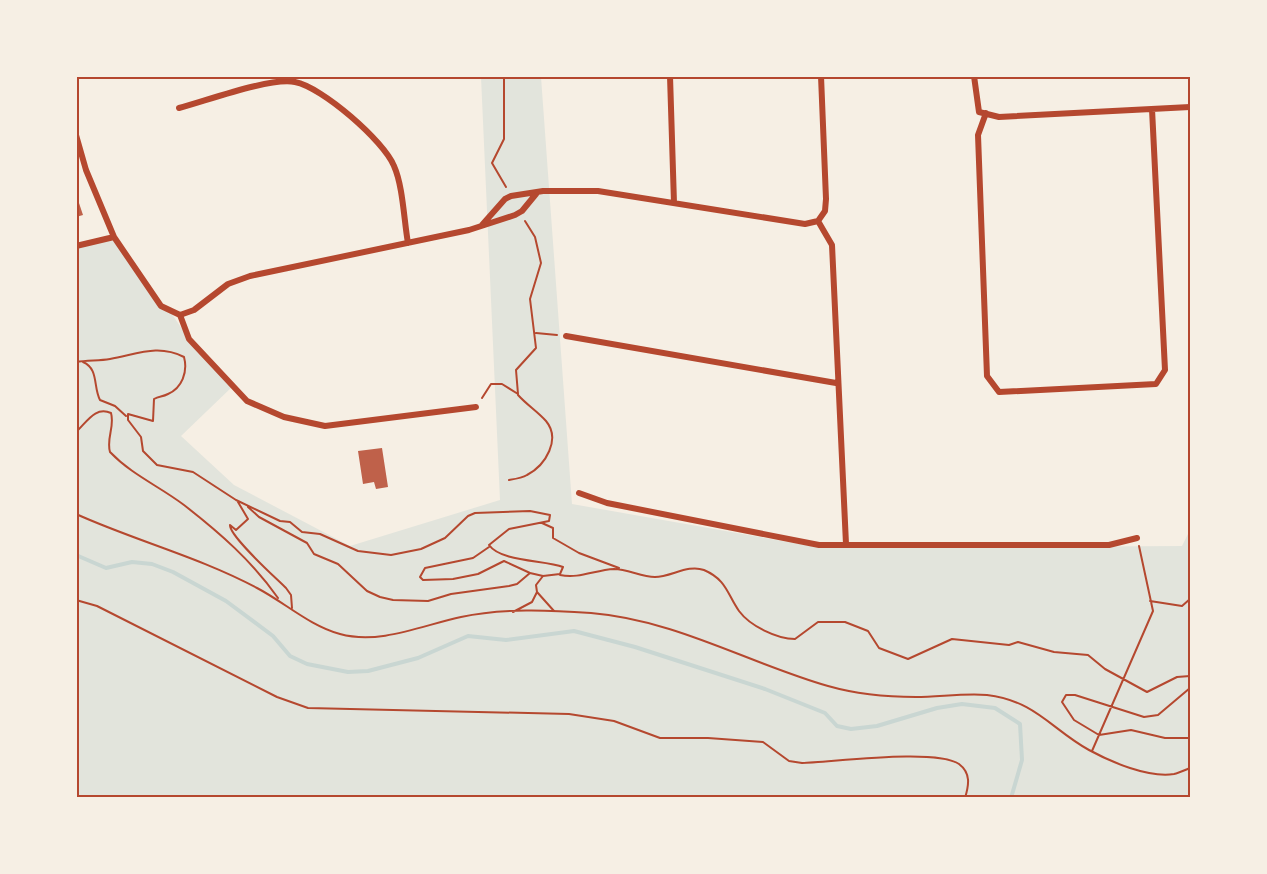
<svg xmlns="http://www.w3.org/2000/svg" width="1267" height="874" viewBox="0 0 1267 874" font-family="'Exo 2',sans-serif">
  <rect width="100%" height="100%" fill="#f6efe4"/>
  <!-- green -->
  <path fill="#e2e4dc" d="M 481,77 L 541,77 L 572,504 L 822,548 L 1182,546 L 1190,530 L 1190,797 L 77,797 L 76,246 L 114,237 L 161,306 L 169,310 L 189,339 L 233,386 L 181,436 L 234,485 L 350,546 L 500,500 Z"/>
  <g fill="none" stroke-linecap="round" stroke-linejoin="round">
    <!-- stream -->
    <path stroke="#c9d6d2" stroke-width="4" d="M 76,555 L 106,568 L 132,562 L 152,564 L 173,572 L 226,601 L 273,636 L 290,656 L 307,664 L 348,672 L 368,671 L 418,658 L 468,636 L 506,640 L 574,631 L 635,647 L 765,689 L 825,713 L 837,726 L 851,729 L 877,726 L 937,708 L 962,704 L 995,708 L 1020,724 L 1022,760 L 1011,798"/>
  </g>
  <!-- building -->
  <path fill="#bf614a" d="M 76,194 L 83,215 L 76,217 Z
    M 382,448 L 388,487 L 376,489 L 374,482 L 363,484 L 358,451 Z"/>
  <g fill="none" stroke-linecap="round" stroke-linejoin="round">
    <!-- path -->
    <path stroke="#b5482f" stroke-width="2" d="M 504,76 L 504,139 L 492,163 L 506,187
      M 536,333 L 557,335
      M 76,362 C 88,360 99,361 110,359 C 138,354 158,344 184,357 C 188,372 182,388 168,394 C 162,397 159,396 154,399 L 153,421 L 128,414 L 128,420 L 141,437 L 143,451 L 157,465 L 193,472 L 236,500 L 280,521 L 290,522 L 302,532 L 320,534 L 358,551 L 391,555 L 421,549 L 445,538 L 468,516 L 475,513 L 530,511 L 550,515 L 549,521 L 509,529 L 489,545 C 501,562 545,560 563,567 L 560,574 L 543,576 L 536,585 L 537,592 L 554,611
      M 83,362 C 99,369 93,387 100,400 L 115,406 L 126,416
      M 482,398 L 491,384 L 502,384 L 518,394 L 516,370 L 536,348 L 530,299 L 541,263 L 535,237 L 525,221
      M 76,432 C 87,422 95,406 111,413 C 115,427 106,438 110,452 C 132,475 159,486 184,505 C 220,533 252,561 278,598
      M 509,480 C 515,479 522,478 527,475 C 546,465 561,439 546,421 C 537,411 527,405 518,395
      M 238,502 L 248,519 L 236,530 L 230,525 C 229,536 275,577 286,588 L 291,595 L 292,608
      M 248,507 L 259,517 L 307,543 L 314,554 L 338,564 L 367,591 L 380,597 L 393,600 L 428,601 L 451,594 L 509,586 L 517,584 L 530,573 L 543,576
      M 76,514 C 136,541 199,557 257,588 C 284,602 310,626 340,634 C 380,645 423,625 461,617 C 502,608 550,610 591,613 C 676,620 748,663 828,686 C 856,694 887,697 916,697 C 939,697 964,693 987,695 C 1036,701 1051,729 1089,750 C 1111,762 1148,778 1174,774 C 1179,773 1185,770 1190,768
      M 542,523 L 553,528 L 553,538 L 579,553 L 619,568
      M 489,547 L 473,558 L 425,568 L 420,577 L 423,580 L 453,579 L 478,574 L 504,561 L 530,573
      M 560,575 C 579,579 595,570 614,569 C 628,569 641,577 655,577 C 671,577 688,564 704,570 C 727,580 727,594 739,611 C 750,626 777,639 795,639 L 818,622 L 845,622 L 868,631 L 879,648 L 908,659 L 952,639 L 1009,645 L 1018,642 L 1054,652 L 1088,655 L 1105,669 L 1147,692 L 1177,677 L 1190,676
      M 76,600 L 97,606 L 277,697 L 308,708 L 569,714 L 614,721 L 660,738 L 708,738 L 763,742 L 789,761 L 802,763 C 834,762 936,748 959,764 C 971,773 969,785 965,798
      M 1150,601 L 1182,606 L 1190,599
      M 513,612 L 532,602 L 537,592
      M 1190,688 L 1158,715 L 1144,717 L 1075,695 L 1066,695 L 1062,702 L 1074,720 L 1099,735 L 1131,730 L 1165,738 L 1190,738
      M 1092,751 L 1153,611 L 1139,546"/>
    <!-- minor -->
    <path stroke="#b5482f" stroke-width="6" d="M 670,76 L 674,203
      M 821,76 L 826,199 L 825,211 L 818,221 L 832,245 L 846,544
      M 974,76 L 979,112 L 999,117 L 1190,107
      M 179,108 C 206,101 270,77 295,82 C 322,87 384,141 394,166 C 403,186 404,221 408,243
      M 986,113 L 978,135 L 987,376 L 999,392 L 1156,384 L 1165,370 L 1152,109
      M 76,135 L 86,170 L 114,237 L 161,306 L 180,315 L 189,339 L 247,401 L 284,417 L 325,426 L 476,407
      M 482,225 L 505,199 L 511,196 L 543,191 L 598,191 L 805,224 L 818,221
      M 76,246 L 114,237
      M 180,315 L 194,310 L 228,284 L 250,276 L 469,230 L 515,215 L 522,211 L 536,194
      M 566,336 L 836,383
      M 579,493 L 607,503 L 819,545 L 1109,545 L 1137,538"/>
  </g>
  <!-- border -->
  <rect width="1267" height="874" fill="none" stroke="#f6efe4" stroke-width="156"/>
  <rect x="78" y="78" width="1111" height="718" fill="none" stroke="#b5482f" stroke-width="2"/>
</svg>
